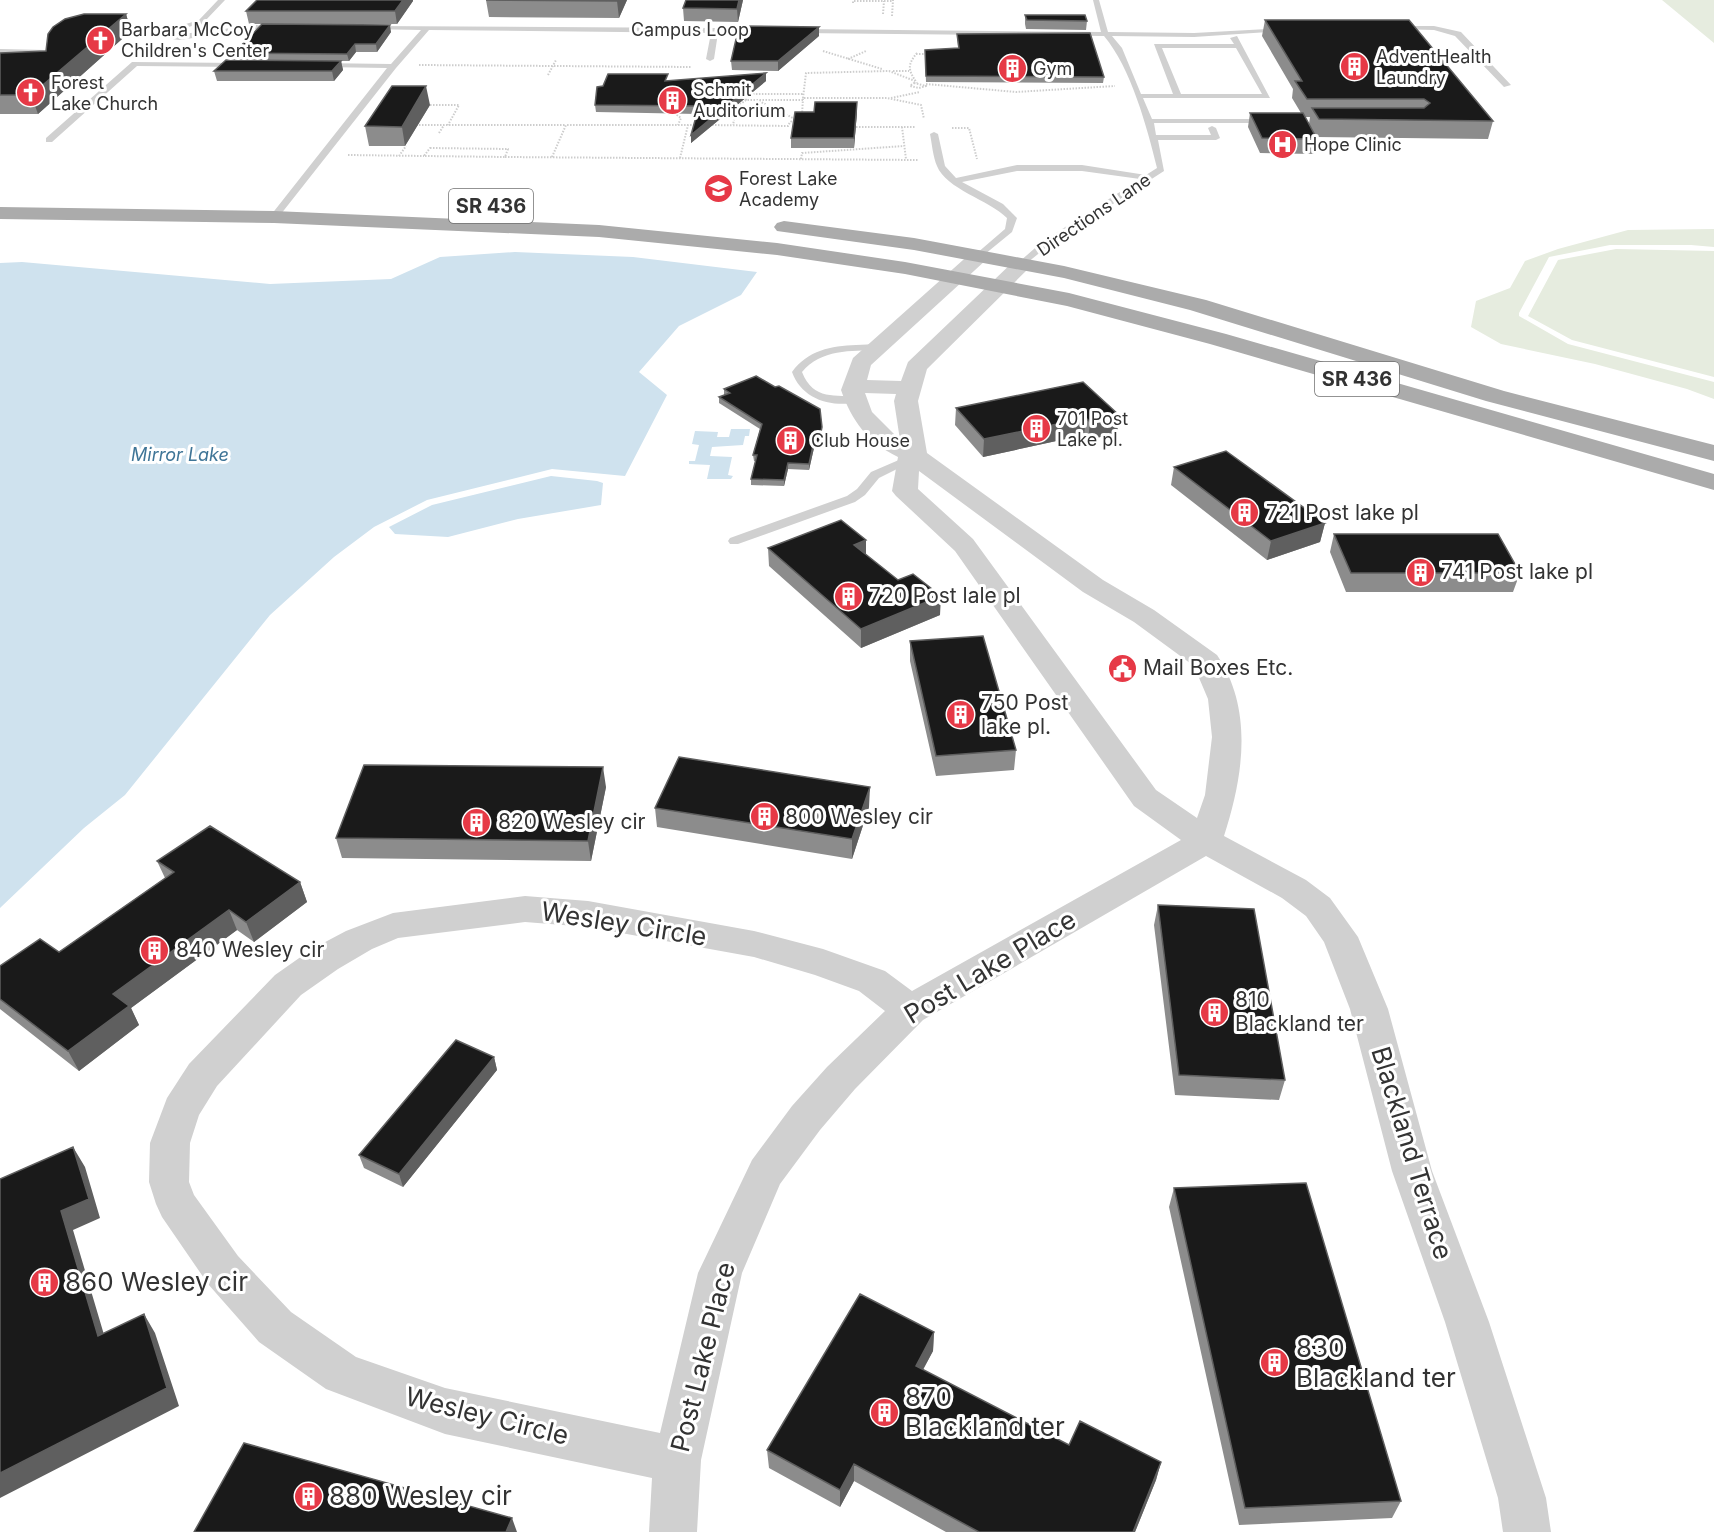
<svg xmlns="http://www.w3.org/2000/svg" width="1714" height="1532" viewBox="0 0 1714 1532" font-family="Inter,sans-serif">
  <rect width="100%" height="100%" fill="#fff"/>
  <!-- green -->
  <path fill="#e6ecdf" d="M 1662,0 L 1714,0 L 1714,43 Z
    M 1714,229 L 1714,247 L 1691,245 L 1610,245 L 1549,257 L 1519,313 L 1519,316 L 1568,344 L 1714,382 L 1714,399 L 1687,389 L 1595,364 L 1501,344 L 1471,327 L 1476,301 L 1510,288 L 1525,261 L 1558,249 L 1628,230 Z
    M 1616,249 L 1714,251 L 1714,377 L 1572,340 L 1528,316 L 1558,260 Z"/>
  <!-- water -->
  <path fill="#cfe2ee" d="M 515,252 L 633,257 L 757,272 L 741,295 L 679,326 L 639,372 L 667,395 L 625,476 L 552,469 L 427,500 L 374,527 L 334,557 L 270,615 L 125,795 L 84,828 L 0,908 L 0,263 L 22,262 L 270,284 L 391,279 L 440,257 Z
    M 731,429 L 750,429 L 749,436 L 745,436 L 743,445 L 712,447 L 710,456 L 732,457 L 728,475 L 733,476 L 731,479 L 707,479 L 710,465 L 689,464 L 689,461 L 695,461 L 699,445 L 692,444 L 695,431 L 718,432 L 717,437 L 729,437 Z
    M 551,476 L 597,481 L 603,483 L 601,505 L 518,519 L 448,537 L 395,534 L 389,527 L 432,505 Z"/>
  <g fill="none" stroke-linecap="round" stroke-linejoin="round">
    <!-- path -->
    <path stroke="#cdcdcd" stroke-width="2" stroke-dasharray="1.5 1.5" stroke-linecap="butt" d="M 853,3 L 853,1 L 893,1
      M 883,14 L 884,1
      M 892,16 L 893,0
      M 823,51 L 882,69
      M 917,53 C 907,65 908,70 917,83
      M 916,54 L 928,54
      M 848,59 L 866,51
      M 419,65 L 691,67
      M 893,71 L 909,71
      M 548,75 L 556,60
      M 914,83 L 926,86 L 919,88 L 910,86 Z
      M 926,84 L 1016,92 L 1115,86
      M 803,98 L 806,73 L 889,71 L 915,81
      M 891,98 L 920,92
      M 746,100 L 747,94 L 803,94
      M 759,101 L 795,119
      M 430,105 L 459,105 L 448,125
      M 672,111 L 681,118 L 678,125
      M 721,113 L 735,115 L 733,125
      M 735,115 L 738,106 L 746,100 L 803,100
      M 802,115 L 803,98 L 887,98 L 921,105 L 924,119
      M 416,125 L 566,125
      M 709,125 L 788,126 L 790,122 L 797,119
      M 856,127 L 916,127
      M 902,127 L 906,159
      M 952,128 L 969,128 L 977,159
      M 439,133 L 444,125
      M 430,148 L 508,149 L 505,157 L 424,156 Z
      M 348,155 L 424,156
      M 399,156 L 406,146
      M 505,157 L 918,160
      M 552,157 L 566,125 L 698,125
      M 680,158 L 688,125
      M 801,159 L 802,153 L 904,146"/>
    <!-- service -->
    <path fill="#d0d0d0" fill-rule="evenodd" d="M 218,0 L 225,0 L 205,21 L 210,29 L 206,29 L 200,24 L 180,29 L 174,35 L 256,25 L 281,28 L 277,30 L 256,29 L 179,40 L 166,38 L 166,34 L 176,27 L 199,20 Z
      M 1093,0 L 1099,0 L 1108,32 L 1194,33 L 1284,28 L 1282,31 L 1194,37 L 1112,36 L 1122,48 L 1141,94 L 1173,94 L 1154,44 L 1234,44 L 1230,38 L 1237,36 L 1270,98 L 1143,98 L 1152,119 L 1267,119 L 1271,121 L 1267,123 L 1154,123 L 1156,135 L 1211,135 L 1208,128 L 1212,126 L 1216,128 L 1220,138 L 1216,140 L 1158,140 L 1164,171 L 1048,246 L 1022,267 L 1017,264 L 1019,262 L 1042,242 L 1140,179 L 1082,171 L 1017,171 L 962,182 L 1003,204 L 1017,218 L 1012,232 L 979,259 L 976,258 L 976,254 L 1005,229 L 1007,218 C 989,200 946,189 937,166 C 933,157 932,144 930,134 L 934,132 L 938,134 L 945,166 L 956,178 L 1017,165 L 1082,165 L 1146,175 L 1157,168 C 1147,127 1131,68 1104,36 L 799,33 L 795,31 L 799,29 L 1101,32 ZM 1162,48 L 1236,48 L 1262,94 L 1181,94 Z
      M 370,26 L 715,28 L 757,29 L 761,31 L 757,33 L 718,33 L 714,59 L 710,61 L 706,59 L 711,33 L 429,30 L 396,68 L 277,219 L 271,219 L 271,215 L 387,68 L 321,67 L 318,63 L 391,64 L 421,30 L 368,29 Z
      M 1396,26 L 1434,26 L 1461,32 L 1511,85 L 1504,87 L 1455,36 L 1434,30 L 1394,29 Z
      M 0,49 L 46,50 L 50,52 L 50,56 L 46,58 L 42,54 L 0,53 Z
      M 132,62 L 240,63 L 244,65 L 240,67 L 137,66 L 52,142 L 46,142 L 46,138 Z
      M 856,345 L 878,344 L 883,347 L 878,350 C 851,351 821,349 802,372 C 814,402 835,393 860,398 L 860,402 C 832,408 802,400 792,372 C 808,350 831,346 856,345 Z
      M 915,453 L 921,456 L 919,458 L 879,478 L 865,495 L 855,502 L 738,544 L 730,544 L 728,541 L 730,538 L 847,496 L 857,489 L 871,472 Z"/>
    <!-- minor -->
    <path fill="#d0d0d0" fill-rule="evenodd" d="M 979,250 L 986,252 L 989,256 L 986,260 L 871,365 L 867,380 L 901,381 L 908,362 L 1015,260 L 1029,260 L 1032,264 L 1029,268 L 927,369 L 918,401 L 927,453 L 1103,580 L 1154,610 L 1217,655 C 1254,710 1243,777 1224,836 L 1306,880 L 1330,898 L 1358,937 L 1388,1009 L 1432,1171 L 1489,1322 L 1546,1498 L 1551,1532 L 1503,1532 L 1498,1498 L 1445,1322 L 1392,1171 L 1350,1009 L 1324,942 L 1306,916 L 1282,898 L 1206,856 L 923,1020 L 855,1089 L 820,1130 L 780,1184 L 742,1273 L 701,1460 L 697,1532 L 649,1532 L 652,1478 L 445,1434 L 326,1389 L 259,1342 L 208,1284 L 162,1217 L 156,1204 L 149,1182 L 150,1143 L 167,1098 L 189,1064 L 275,975 L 312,949 L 346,931 L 393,913 L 525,896 L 588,901 L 754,931 L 823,949 L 885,971 L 912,991 L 1181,840 L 1134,806 L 955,551 L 896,496 L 892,491 L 898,457 C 867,442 852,421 841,390 L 853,358 L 972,252 ZM 865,393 L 896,394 L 894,401 L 900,440 L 872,412 ZM 919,471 L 1083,592 L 1134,622 L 1194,666 L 1208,699 L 1212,737 L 1205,795 L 1197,818 L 1156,790 L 973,539 L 918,489 ZM 525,922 L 588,927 L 754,957 L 815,975 L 859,991 L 885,1011 L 827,1067 L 792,1106 L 752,1160 L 698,1273 L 660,1433 L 445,1388 L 356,1357 L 291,1312 L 238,1256 L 194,1195 L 189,1182 L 190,1143 L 199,1115 L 217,1086 L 301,995 L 338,969 L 372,949 L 398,938 Z"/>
    <!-- primary -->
    <path fill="#ababab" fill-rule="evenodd" d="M 0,207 L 274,211 L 599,225 L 777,243 L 905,262 L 1069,293 L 1226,334 L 1714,474 L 1714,490 L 1210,344 L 1067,306 L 905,274 L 777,255 L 599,237 L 274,223 L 0,219 Z
      M 784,221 L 914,238 L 1064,266 L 1206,300 L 1504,391 L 1714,445 L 1714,461 L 1486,401 L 1190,310 L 1064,278 L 914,250 L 777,231 L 774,227 L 777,223 Z"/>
  </g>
  <!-- wall -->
  <path fill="#8c8c8c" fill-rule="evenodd" d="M 486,0 L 627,0 L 619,18 L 489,17 Z
    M 743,0 L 738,22 L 684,21 L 683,8 Z
    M 413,1 L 397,24 L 249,24 L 246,11 Z
    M 126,14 L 131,31 L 38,114 L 0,114 L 0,53 L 46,51 Z
    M 1025,15 L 1087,21 L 1086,30 L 1026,29 L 1025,24 Z
    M 1265,20 L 1493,121 L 1488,139 L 1316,137 L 1317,139 L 1314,154 L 1260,153 L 1248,127 L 1250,113 L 1301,113 L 1292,98 L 1293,89 L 1262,36 ZM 1305,117 L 1310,117 L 1309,124 Z
    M 391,32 L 377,52 L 356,52 L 349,61 L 341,61 L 343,70 L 334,81 L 217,81 L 214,71 L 236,60 L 234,53 Z
    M 957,34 L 1104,77 L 1103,83 L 926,82 L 925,55 L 958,48 Z
    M 819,36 L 778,71 L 732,70 L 731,61 Z
    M 766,73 L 766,81 L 691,143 L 691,135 L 697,114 L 596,112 L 595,105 L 668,81 Z
    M 430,105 L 405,146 L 369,146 L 365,126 Z
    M 814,112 L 857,112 L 854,148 L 791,148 L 791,138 Z
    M 724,389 L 822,433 L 819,448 L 814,448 L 809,470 L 788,469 L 784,486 L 751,485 L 751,479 L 756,461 L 754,461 L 753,455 L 760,429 L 719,403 L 719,397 L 724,395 Z
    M 956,408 L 1119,415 L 1117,433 L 1088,440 L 1084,435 L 983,457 L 955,425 Z
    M 1174,467 L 1325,523 L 1320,542 L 1267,560 L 1171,485 Z
    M 1334,534 L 1520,573 L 1513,592 L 1346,592 L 1330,552 Z
    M 768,548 L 866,555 L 940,615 L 861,648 L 769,566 Z
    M 910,641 L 1016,750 L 1014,770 L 936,776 L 910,661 Z
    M 606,787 L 591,861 L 342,858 L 336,838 Z
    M 869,807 L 852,859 L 657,827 L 655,808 Z
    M 157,861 L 300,882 L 307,902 L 254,942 L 237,930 L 131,1008 L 139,1025 L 79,1071 L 0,1009 L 0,966 L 59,952 L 165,878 Z
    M 1158,905 L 1285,1080 L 1279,1100 L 1175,1095 L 1154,925 Z
    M 494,1057 L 497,1070 L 403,1187 L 364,1168 L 359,1155 Z
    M 1174,1188 L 1401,1501 L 1392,1518 L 1239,1525 L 1169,1207 Z
    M 934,1332 L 933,1351 L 923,1370 L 1069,1445 L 1161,1462 L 1156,1480 L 1135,1532 L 946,1532 L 854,1481 L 840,1507 L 769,1468 L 767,1450 Z"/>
  <!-- shaded-wall -->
  <path fill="#5f5f5f" d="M 403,0 L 413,0 L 413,1 L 397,24 L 395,11 Z
    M 618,0 L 627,0 L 619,18 L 617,1 Z
    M 739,0 L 743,0 L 738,22 L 737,9 Z
    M 126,14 L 131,31 L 38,114 L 31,95 Z
    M 390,25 L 391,32 L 377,52 L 376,44 Z
    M 819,27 L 819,36 L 778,71 L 778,61 Z
    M 355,44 L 356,52 L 349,61 L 347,54 Z
    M 341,61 L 343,70 L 334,81 L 332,71 Z
    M 766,73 L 766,81 L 691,143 L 691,135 Z
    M 426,86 L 430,105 L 405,146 L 402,127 Z
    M 857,102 L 857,112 L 854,148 L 854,138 Z
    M 1119,415 L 1117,433 L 1088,440 L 1090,422 Z
    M 1086,418 L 1084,435 L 983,457 L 984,439 Z
    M 822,427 L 822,433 L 819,448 L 819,442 Z
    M 814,441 L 814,448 L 809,470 L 809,464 Z
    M 788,463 L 788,469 L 784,486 L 784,480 Z
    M 1325,523 L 1320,542 L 1267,560 L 1271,541 Z
    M 866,540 L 866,559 L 854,545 Z
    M 941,596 L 940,615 L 861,648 L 861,629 Z
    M 603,767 L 606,787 L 591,861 L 588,841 Z
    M 870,787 L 869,807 L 852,859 L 852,839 Z
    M 300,882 L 307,902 L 254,942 L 246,922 Z
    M 229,910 L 237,930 L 131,1008 L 139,1025 L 79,1071 L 68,1051 L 113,994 Z
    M 494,1057 L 497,1070 L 403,1187 L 399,1174 Z
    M 73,1147 L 85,1167 L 100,1218 L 73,1230 L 110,1355 L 98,1336 L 61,1211 Z
    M 144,1314 L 155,1333 L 179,1406 L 0,1498 L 0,1473 Z
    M 934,1332 L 933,1351 L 915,1384 L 916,1366 Z
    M 1161,1462 L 1156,1480 L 1135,1532 L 1133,1532 Z
    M 854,1464 L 854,1481 L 840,1507 L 840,1490 Z
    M 512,1518 L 517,1532 L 506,1532 Z"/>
  <!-- building -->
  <path fill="#1a1a1a" stroke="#5f5f5f" stroke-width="1.5" d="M 257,0 L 403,0 L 395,11 L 246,11 Z
    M 486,0 L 618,0 L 617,1 Z
    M 686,0 L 739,0 L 737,9 L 683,8 Z
    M 84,14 L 126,14 L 31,95 L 0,95 L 0,53 L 46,51 L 48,34 L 53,27 L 65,19 Z
    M 1025,15 L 1085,15 L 1087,21 L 1027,20 Z
    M 1265,20 L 1409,20 L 1493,121 L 1319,119 L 1312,108 L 1424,108 L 1430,103 L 1424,99 L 1307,99 L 1295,81 L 1302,81 Z
    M 262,24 L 390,25 L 376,44 L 355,44 L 347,54 L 234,53 Z
    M 739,26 L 819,27 L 778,61 L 731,61 Z
    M 1090,33 L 1104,77 L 926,76 L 925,50 L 959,48 L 957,34 Z
    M 226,60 L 341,61 L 332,71 L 214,71 Z
    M 766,73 L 691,135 L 699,106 L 595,105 L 597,87 L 603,86 L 608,74 L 668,74 L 665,81 Z
    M 392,86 L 426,86 L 402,127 L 365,126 Z
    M 815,102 L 857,102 L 854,138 L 791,138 L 795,112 L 814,112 Z
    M 1250,113 L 1303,113 L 1317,139 L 1262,138 Z
    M 756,376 L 775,387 L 779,386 L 820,409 L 822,427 L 819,442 L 814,441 L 809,464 L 788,463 L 784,480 L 751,479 L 757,455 L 753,455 L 762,424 L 719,397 L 730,393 L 724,389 Z
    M 1083,382 L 1119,415 L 1090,422 L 1086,418 L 984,439 L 956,408 Z
    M 1226,451 L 1325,523 L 1271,541 L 1174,467 Z
    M 841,520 L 866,540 L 854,545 L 898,580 L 913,574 L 941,596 L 861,629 L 768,548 Z
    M 1334,534 L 1498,534 L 1520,573 L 1351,573 Z
    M 983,636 L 1016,750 L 936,756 L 910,641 Z
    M 679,757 L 870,787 L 852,839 L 655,808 Z
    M 364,765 L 603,767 L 588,841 L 336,838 Z
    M 210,826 L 300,882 L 246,922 L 229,910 L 113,994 L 129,1006 L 68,1051 L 0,999 L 0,966 L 40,939 L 59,952 L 174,872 L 157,861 Z
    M 1158,905 L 1254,909 L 1285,1080 L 1179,1075 Z
    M 456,1040 L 494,1057 L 399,1174 L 359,1155 Z
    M 73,1147 L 89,1199 L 61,1211 L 98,1336 L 144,1314 L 167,1388 L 0,1473 L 0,1179 Z
    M 1306,1183 L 1401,1501 L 1245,1508 L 1174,1188 Z
    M 860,1294 L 934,1332 L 916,1366 L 1069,1445 L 1080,1421 L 1161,1462 L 1133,1532 L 979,1532 L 854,1464 L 840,1490 L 767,1450 Z
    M 244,1443 L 512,1518 L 506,1532 L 194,1532 Z"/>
  <!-- icons -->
  <defs>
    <symbol id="church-disc" viewBox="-11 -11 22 22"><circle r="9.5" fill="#e63946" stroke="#fff"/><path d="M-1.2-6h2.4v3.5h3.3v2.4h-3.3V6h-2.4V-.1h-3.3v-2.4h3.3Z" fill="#fff"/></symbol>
    <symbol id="building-disc" viewBox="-11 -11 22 22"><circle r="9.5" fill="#e63946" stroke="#fff"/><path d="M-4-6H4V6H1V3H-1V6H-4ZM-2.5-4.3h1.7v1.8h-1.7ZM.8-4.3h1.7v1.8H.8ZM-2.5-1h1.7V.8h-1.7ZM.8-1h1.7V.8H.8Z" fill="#fff"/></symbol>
    <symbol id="hospital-disc" viewBox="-11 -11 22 22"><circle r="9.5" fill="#e63946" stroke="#fff"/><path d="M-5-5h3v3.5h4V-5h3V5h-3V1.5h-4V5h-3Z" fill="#fff"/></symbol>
    <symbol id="school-disc" viewBox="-11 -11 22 22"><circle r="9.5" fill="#e63946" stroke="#fff"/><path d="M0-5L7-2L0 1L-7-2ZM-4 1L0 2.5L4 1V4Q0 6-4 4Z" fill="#fff"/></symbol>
    <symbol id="civic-disc" viewBox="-11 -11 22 22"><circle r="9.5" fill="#e63946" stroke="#fff"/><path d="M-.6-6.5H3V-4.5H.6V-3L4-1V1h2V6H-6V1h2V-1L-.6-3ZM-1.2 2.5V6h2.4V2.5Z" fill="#fff"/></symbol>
  </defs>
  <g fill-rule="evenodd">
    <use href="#church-disc" x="84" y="24" width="33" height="33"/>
    <use href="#building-disc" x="1338" y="50" width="33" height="33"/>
    <use href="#building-disc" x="996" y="52" width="33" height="33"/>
    <use href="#church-disc" x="14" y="76" width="33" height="33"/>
    <use href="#building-disc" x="656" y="84" width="33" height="33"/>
    <use href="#hospital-disc" x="1266" y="128" width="33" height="33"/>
    <use href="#school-disc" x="702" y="172" width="33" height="33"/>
    <use href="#building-disc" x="1020" y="412" width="33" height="33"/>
    <use href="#building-disc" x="774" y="424" width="33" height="33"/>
    <use href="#building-disc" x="1228" y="496" width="33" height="33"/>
    <use href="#building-disc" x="1404" y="556" width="33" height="33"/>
    <use href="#building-disc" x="832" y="580" width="33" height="33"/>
    <use href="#civic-disc" x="1106" y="652" width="33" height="33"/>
    <use href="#building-disc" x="944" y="698" width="33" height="33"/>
    <use href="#building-disc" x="748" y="800" width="33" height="33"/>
    <use href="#building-disc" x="460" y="806" width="33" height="33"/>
    <use href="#building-disc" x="138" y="934" width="33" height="33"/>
    <use href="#building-disc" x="1198" y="996" width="33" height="33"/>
    <use href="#building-disc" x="28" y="1266" width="33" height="33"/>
    <use href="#building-disc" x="1258" y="1346" width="33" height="33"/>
    <use href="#building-disc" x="868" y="1396" width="33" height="33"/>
    <use href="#building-disc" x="292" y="1480" width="33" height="33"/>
  </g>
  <g text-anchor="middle" stroke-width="6" stroke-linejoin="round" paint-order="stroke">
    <!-- far-poi labels -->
    <g font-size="18" fill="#333" stroke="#fff" text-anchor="start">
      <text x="121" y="36">Barbara McCoy<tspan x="121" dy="21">Children's Center</tspan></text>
      <text x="1376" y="63">AdventHealth<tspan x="1376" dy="21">Laundry</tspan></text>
      <text x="1033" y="75">Gym</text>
      <text x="51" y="89">Forest<tspan x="51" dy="21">Lake Church</tspan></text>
      <text x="693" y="96">Schmit<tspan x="693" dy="21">Auditorium</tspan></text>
      <text x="1304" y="151">Hope Clinic</text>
      <text x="739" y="185">Forest Lake<tspan x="739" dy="21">Academy</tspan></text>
      <text x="1057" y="425">701 Post<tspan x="1057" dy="21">Lake pl.</tspan></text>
      <text x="811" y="447">Club House</text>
    </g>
    <!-- far-street labels -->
    <g font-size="18" fill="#333" stroke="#fff">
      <text x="690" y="36">Campus Loop</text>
      <text transform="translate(1094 215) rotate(-34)" y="6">Directions Lane</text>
    </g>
    <!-- far-water labels -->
    <g font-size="18" font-style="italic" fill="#3f7597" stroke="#fff">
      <text x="180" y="461">Mirror Lake</text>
    </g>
    <!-- shield labels -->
    <g fill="#fff" stroke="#707070" stroke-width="1.5">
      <rect x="449" y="189" width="84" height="34" rx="4.5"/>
      <rect x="1315" y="362" width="84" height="34" rx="4.5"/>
    </g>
    <g font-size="20" font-weight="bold" fill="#333">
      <text x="491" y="213">SR 436</text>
      <text x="1357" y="386">SR 436</text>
    </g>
    <!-- poi labels -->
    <g font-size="21" fill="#333" stroke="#fff" text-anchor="start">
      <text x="1266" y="520">721 Post lake pl</text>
      <text x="1441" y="579">741 Post lake pl</text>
      <text x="869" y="603">720 Post lale pl</text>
      <text x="1143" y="675">Mail Boxes Etc.</text>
      <text x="981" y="710">750 Post<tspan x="981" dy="24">lake pl.</tspan></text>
      <text x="785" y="824">800 Wesley cir</text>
      <text x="498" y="829">820 Wesley cir</text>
      <text x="176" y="957">840 Wesley cir</text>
      <text x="1235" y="1007">810<tspan x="1235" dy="24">Blackland ter</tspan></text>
    </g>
    <!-- near-street labels -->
    <g font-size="26" fill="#333" stroke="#fff">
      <text transform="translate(624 924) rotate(9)" y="9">Wesley Circle</text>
      <text transform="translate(990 967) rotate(-31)" y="9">Post Lake Place</text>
      <text transform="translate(1412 1153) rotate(73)" y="9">Blackland Terrace</text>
      <text transform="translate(703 1357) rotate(-76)" y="9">Post Lake Place</text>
      <text transform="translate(487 1416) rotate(14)" y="9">Wesley Circle</text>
    </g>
    <!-- near-poi labels -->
    <g font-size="26" fill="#333" stroke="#fff" text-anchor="start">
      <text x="65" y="1291">860 Wesley cir</text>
      <text x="1296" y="1357">830<tspan x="1296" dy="30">Blackland ter</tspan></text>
      <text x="905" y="1406">870<tspan x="905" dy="30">Blackland ter</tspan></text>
      <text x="329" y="1505">880 Wesley cir</text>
    </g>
  </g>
</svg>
